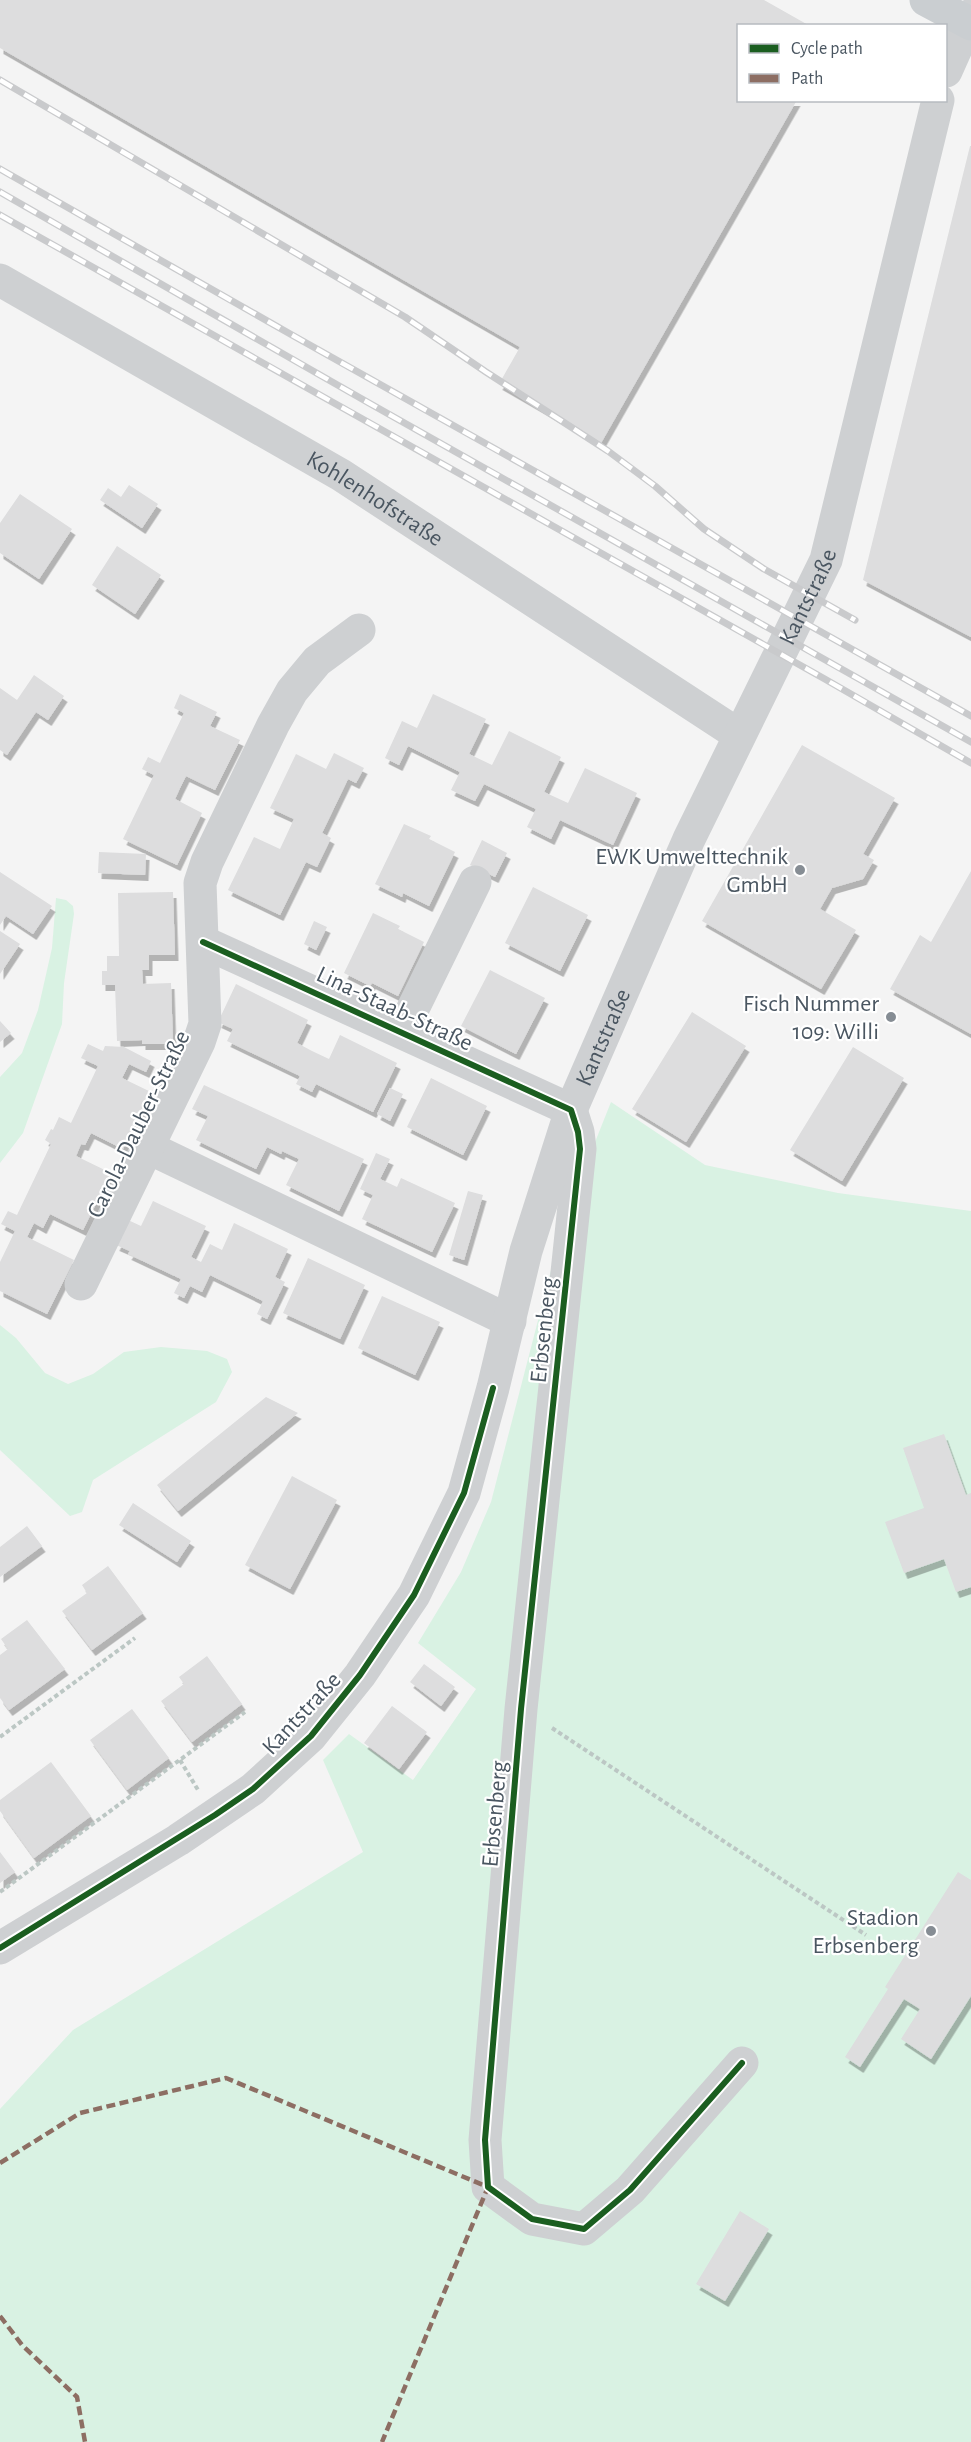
<svg xmlns="http://www.w3.org/2000/svg" width="971" height="2442" viewBox="0 0 971 2442" font-family="'Alegreya Sans',sans-serif">
  <defs>
    <filter id="shadow"><feDropShadow dx="3.5" dy="6" stdDeviation="0" flood-color="#0004"/></filter>
  </defs>
  <rect width="100%" height="100%" fill="#f4f4f4"/>
  <!-- green -->
  <path fill="#d9f2e3" d="M 56,898 L 66,900 L 73,906 L 74,914 L 64,983 L 62,1024 L 23,1133 L 0,1163 L 0,1077 L 22,1053 L 38,1010 L 52,948 Z
    M 611,1102 L 705,1165 L 838,1193 L 971,1211 L 971,2442 L 0,2442 L 0,2109 L 73,2030 L 363,1852 L 323,1760 L 349,1734 L 413,1780 L 476,1689 L 418,1643 L 461,1572 L 491,1502 L 564,1220 Z
    M 0,1325 L 16,1338 L 45,1373 L 68,1384 L 93,1374 L 124,1352 L 161,1347 L 207,1351 L 227,1359 L 232,1372 L 216,1402 L 93,1480 L 82,1512 L 70,1516 L 0,1450 Z"/>
  <!-- building -->
  <path fill="#ddddde" filter="url(#shadow)" d="M 0,0 L 764,0 L 810,26 L 738,26 L 738,100 L 797,100 L 601,443 L 499,384 L 520,347 L 0,48 Z
    M 970,146 L 971,146 L 971,637 L 863,580 Z
    M 129,485 L 158,504 L 142,528 L 100,500 L 108,488 L 121,497 Z
    M 20,494 L 72,529 L 39,579 L 0,553 L 0,523 Z
    M 117,546 L 161,575 L 135,614 L 92,585 Z
    M 34,675 L 64,696 L 48,720 L 36,712 L 7,755 L 0,750 L 0,688 L 17,700 Z
    M 180,694 L 217,712 L 210,726 L 240,740 L 215,790 L 186,776 L 180,788 L 175,799 L 202,813 L 177,865 L 123,839 L 154,775 L 142,769 L 148,757 L 160,763 L 184,713 L 174,708 Z
    M 433,694 L 486,719 L 469,754 L 492,765 L 509,731 L 561,757 L 544,792 L 568,803 L 585,768 L 637,793 L 613,845 L 560,820 L 551,839 L 527,827 L 536,809 L 484,784 L 475,801 L 451,790 L 460,772 L 408,746 L 399,765 L 385,758 L 402,721 L 417,728 Z
    M 802,745 L 895,798 L 863,854 L 874,860 L 863,879 L 832,888 L 820,909 L 856,930 L 821,989 L 702,921 Z
    M 334,753 L 364,768 L 356,783 L 348,779 L 322,833 L 331,838 L 317,867 L 306,862 L 280,915 L 228,890 L 254,837 L 280,849 L 294,819 L 270,808 L 296,754 L 326,769 Z
    M 404,824 L 431,836 L 429,839 L 455,852 L 429,906 L 403,893 L 402,897 L 375,884 Z
    M 482,840 L 507,853 L 495,877 L 470,865 Z
    M 99,852 L 146,854 L 145,875 L 98,873 Z
    M 971,871 L 971,1034 L 890,989 L 920,935 L 931,942 Z
    M 0,872 L 52,906 L 33,934 L 6,916 L 0,925 Z
    M 533,887 L 588,915 L 560,971 L 505,943 Z
    M 173,892 L 175,955 L 149,955 L 149,970 L 142,970 L 143,984 L 171,983 L 173,1044 L 142,1044 L 142,1040 L 117,1041 L 115,985 L 102,985 L 102,971 L 107,971 L 107,956 L 119,956 L 118,893 Z
    M 373,913 L 400,926 L 398,929 L 424,942 L 398,996 L 372,983 L 370,986 L 344,973 Z
    M 314,921 L 327,927 L 316,950 L 304,944 Z
    M 0,931 L 20,944 L 0,974 Z
    M 490,970 L 545,998 L 516,1054 L 461,1026 Z
    M 236,984 L 308,1020 L 297,1043 L 312,1051 L 329,1059 L 340,1035 L 397,1063 L 373,1112 L 316,1084 L 312,1092 L 296,1084 L 300,1076 L 227,1041 L 233,1029 L 218,1022 Z
    M 692,1012 L 746,1046 L 686,1142 L 632,1109 Z
    M 0,1021 L 11,1033 L 0,1042 Z
    M 88,1044 L 103,1051 L 105,1046 L 124,1047 L 151,1061 L 146,1072 L 129,1064 L 122,1078 L 151,1092 L 123,1149 L 91,1133 L 85,1145 L 81,1144 L 76,1156 L 111,1173 L 83,1230 L 50,1214 L 43,1228 L 34,1223 L 27,1237 L 74,1260 L 47,1314 L 0,1291 L 0,1262 L 15,1231 L 1,1224 L 8,1211 L 17,1215 L 51,1144 L 45,1140 L 51,1129 L 53,1130 L 59,1117 L 71,1123 L 98,1066 L 81,1058 Z
    M 853,1047 L 904,1078 L 842,1181 L 790,1150 Z
    M 431,1078 L 487,1106 L 463,1155 L 407,1127 Z
    M 204,1085 L 364,1159 L 339,1211 L 286,1185 L 299,1159 L 282,1151 L 281,1154 L 267,1147 L 256,1169 L 196,1140 L 208,1116 L 192,1109 Z
    M 390,1088 L 403,1094 L 390,1121 L 377,1114 Z
    M 376,1153 L 390,1159 L 380,1179 L 397,1187 L 401,1178 L 455,1203 L 432,1252 L 362,1219 L 373,1195 L 360,1189 Z
    M 468,1191 L 483,1195 L 464,1260 L 449,1255 Z
    M 153,1201 L 206,1226 L 191,1257 L 201,1262 L 210,1244 L 222,1250 L 234,1223 L 288,1249 L 275,1277 L 285,1282 L 267,1319 L 257,1314 L 263,1301 L 210,1275 L 202,1292 L 190,1286 L 184,1298 L 174,1293 L 181,1279 L 128,1254 L 130,1251 L 116,1245 L 128,1220 L 141,1226 Z
    M 308,1258 L 365,1285 L 340,1339 L 283,1313 Z
    M 382,1296 L 440,1322 L 415,1375 L 358,1348 Z
    M 266,1397 L 298,1413 L 178,1511 L 157,1485 Z
    M 944,1434 L 966,1495 L 971,1493 L 971,1587 L 956,1592 L 944,1559 L 904,1573 L 885,1522 L 924,1508 L 903,1448 Z
    M 292,1476 L 337,1500 L 290,1589 L 245,1565 Z
    M 133,1503 L 191,1541 L 177,1562 L 119,1525 Z
    M 27,1526 L 42,1546 L 0,1577 L 0,1547 Z
    M 108,1566 L 143,1613 L 92,1650 L 62,1611 L 87,1593 L 82,1585 Z
    M 27,1620 L 65,1669 L 9,1710 L 0,1698 L 0,1655 L 8,1649 L 1,1639 Z
    M 207,1656 L 242,1704 L 192,1742 L 161,1701 L 184,1684 L 179,1677 Z
    M 424,1664 L 455,1687 L 441,1706 L 410,1682 Z
    M 392,1706 L 427,1732 L 399,1769 L 364,1743 Z
    M 132,1709 L 169,1758 L 127,1790 L 90,1740 Z
    M 51,1762 L 91,1816 L 34,1858 L 0,1811 L 0,1800 Z
    M 0,1852 L 15,1872 L 0,1883 Z
    M 958,1872 L 971,1880 L 971,1996 L 931,2059 L 901,2039 L 920,2009 L 904,1999 L 860,2067 L 845,2057 L 888,1989 L 885,1987 Z
    M 740,2211 L 769,2229 L 725,2301 L 696,2284 Z"/>
  <g fill="none" stroke-linecap="round" stroke-linejoin="round">
    <!-- path -->
    <path stroke="#bcc7c4" stroke-width="4" stroke-dasharray="4.5 3" stroke-linecap="butt" d="M 552,1728 L 866,1935
      M 0,1737 L 135,1638
      M 180,1760 L 198,1790
      M 0,1892 L 245,1712"/>
    <!-- minor -->
    <g stroke="#ced0d2" stroke-width="33">
      <path d="M 946,71 L 971,15"/>
      <path id="s1" d="M 0,280 L 341,475 L 739,735"/>
      <path d="M 203,942 L 571,1110 L 578,1132 L 580,1149 L 521,1709 L 485,2140 L 488,2187 L 532,2219 L 584,2229 L 630,2190 L 742,2063"/>
      <path d="M 402,1031 L 475,882"/>
      <path d="M 147,1147 L 510,1321"/>
      <path d="M 81,1284 L 199,1042 L 205,1024 L 200,883 L 207,862 L 273,725 L 292,691 L 317,661 L 359,630"/>
      <path id="s2" d="M 0,1948 L 178,1840 L 253,1789 L 311,1736 L 360,1675 L 414,1595 L 464,1493 L 493,1388 L 526,1251 L 571,1110 L 689,839 L 826,560 L 938,100"/>
    </g>
    <!-- major -->
    <path stroke="#caced1" stroke-width="33" d="M 926,0 L 971,24"/>
    <defs>
      <path id="rail" d="M 0,80 L 405,317 L 486,372 L 608,451 L 655,486 L 704,529 L 764,569 L 855,620
        M 0,169 L 292,335 L 971,716
        M 0,192 L 369,403 L 971,742
        M 0,215 L 823,678 L 971,763"/>
    </defs>
    <!-- rail casing -->
    <use href="#rail" stroke="#c9cacc" stroke-width="7"/>
    <!-- rail -->
    <use href="#rail" stroke="#fff" stroke-width="4.5" stroke-dasharray="14" stroke-linecap="butt"/>
    <!-- quiet -->
    <path stroke="#8d6e63" stroke-width="4.5" stroke-dasharray="9 4.5" stroke-linecap="butt" d="M 0,2163 L 80,2113 L 226,2078 L 488,2187 L 382,2442
      M 0,2316 L 22,2345 L 77,2397 L 85,2442"/>
    <defs>
      <path id="cycleway" d="M 203,942 L 571,1110 L 578,1132 L 580,1149 L 521,1709 L 485,2140 L 488,2187 L 532,2219 L 584,2229 L 630,2190 L 742,2063
        M 0,1948 L 215,1815 L 253,1789 L 311,1736 L 360,1675 L 414,1595 L 464,1493 L 493,1388"/>
    </defs>
    <!-- cycleway casing -->
    <use href="#cycleway" stroke="#fff" stroke-width="10"/>
    <!-- cycleway -->
    <use href="#cycleway" stroke="#1b5e20" stroke-width="6"/>
  </g>
  <!-- markers -->
  <g fill="#868d94" stroke="#fff" stroke-width="2">
    <circle cx="800" cy="870" r="6"/>
    <circle cx="891" cy="1017" r="6"/>
    <circle cx="931" cy="1931" r="6"/>
  </g>
  <g text-anchor="middle" stroke-width="4.5" stroke-linejoin="round" paint-order="stroke">
    <!-- street labels -->
    <g font-size="24" fill="#4a5661" stroke="#fff">
      <text dy="8" stroke="none"><textPath href="#s1" startOffset="434">Kohlenhofstraße</textPath></text>
      <text dy="8" stroke="none"><textPath href="#s2" startOffset="1629">Kantstraße</textPath></text>
      <text transform="translate(395 1008) rotate(25)" y="8">Lina-Staab-Straße</text>
      <text dy="8" stroke="none"><textPath href="#s2" startOffset="1143">Kantstraße</textPath></text>
      <text transform="translate(138 1124) rotate(-64)" y="8">Carola-Dauber-Straße</text>
      <text transform="translate(543 1330) rotate(-84)" y="8">Erbsenberg</text>
      <text transform="translate(301 1713) rotate(-47)" y="8">Kantstraße</text>
      <text transform="translate(494 1814) rotate(-85)" y="8">Erbsenberg</text>
    </g>
    <!-- poi labels -->
    <g font-size="24" fill="#4a5661" stroke="#fff" text-anchor="end">
      <text x="788" y="864">EWK Umwelttechnik<tspan x="788" dy="28">GmbH</tspan></text>
      <text x="879" y="1011">Fisch Nummer<tspan x="879" dy="28">109: Willi</tspan></text>
      <text x="919" y="1925">Stadion<tspan x="919" dy="28">Erbsenberg</tspan></text>
    </g>
  </g>
  <!-- legend -->
  <rect x="737" y="24" width="210" height="78" fill="#ffffff" stroke="#b7bbc0" stroke-width="1.5"/>
  <rect x="749" y="44" width="30" height="9" fill="#1b5e20" stroke="#b7bbc0" stroke-width="1.5"/>
  <text x="791" y="54" font-size="18" fill="#4a5661">Cycle path</text>
  <rect x="749" y="74" width="30" height="9" fill="#8d6e63" stroke="#b7bbc0" stroke-width="1.5"/>
  <text x="791" y="84" font-size="18" fill="#4a5661">Path</text>
</svg>
